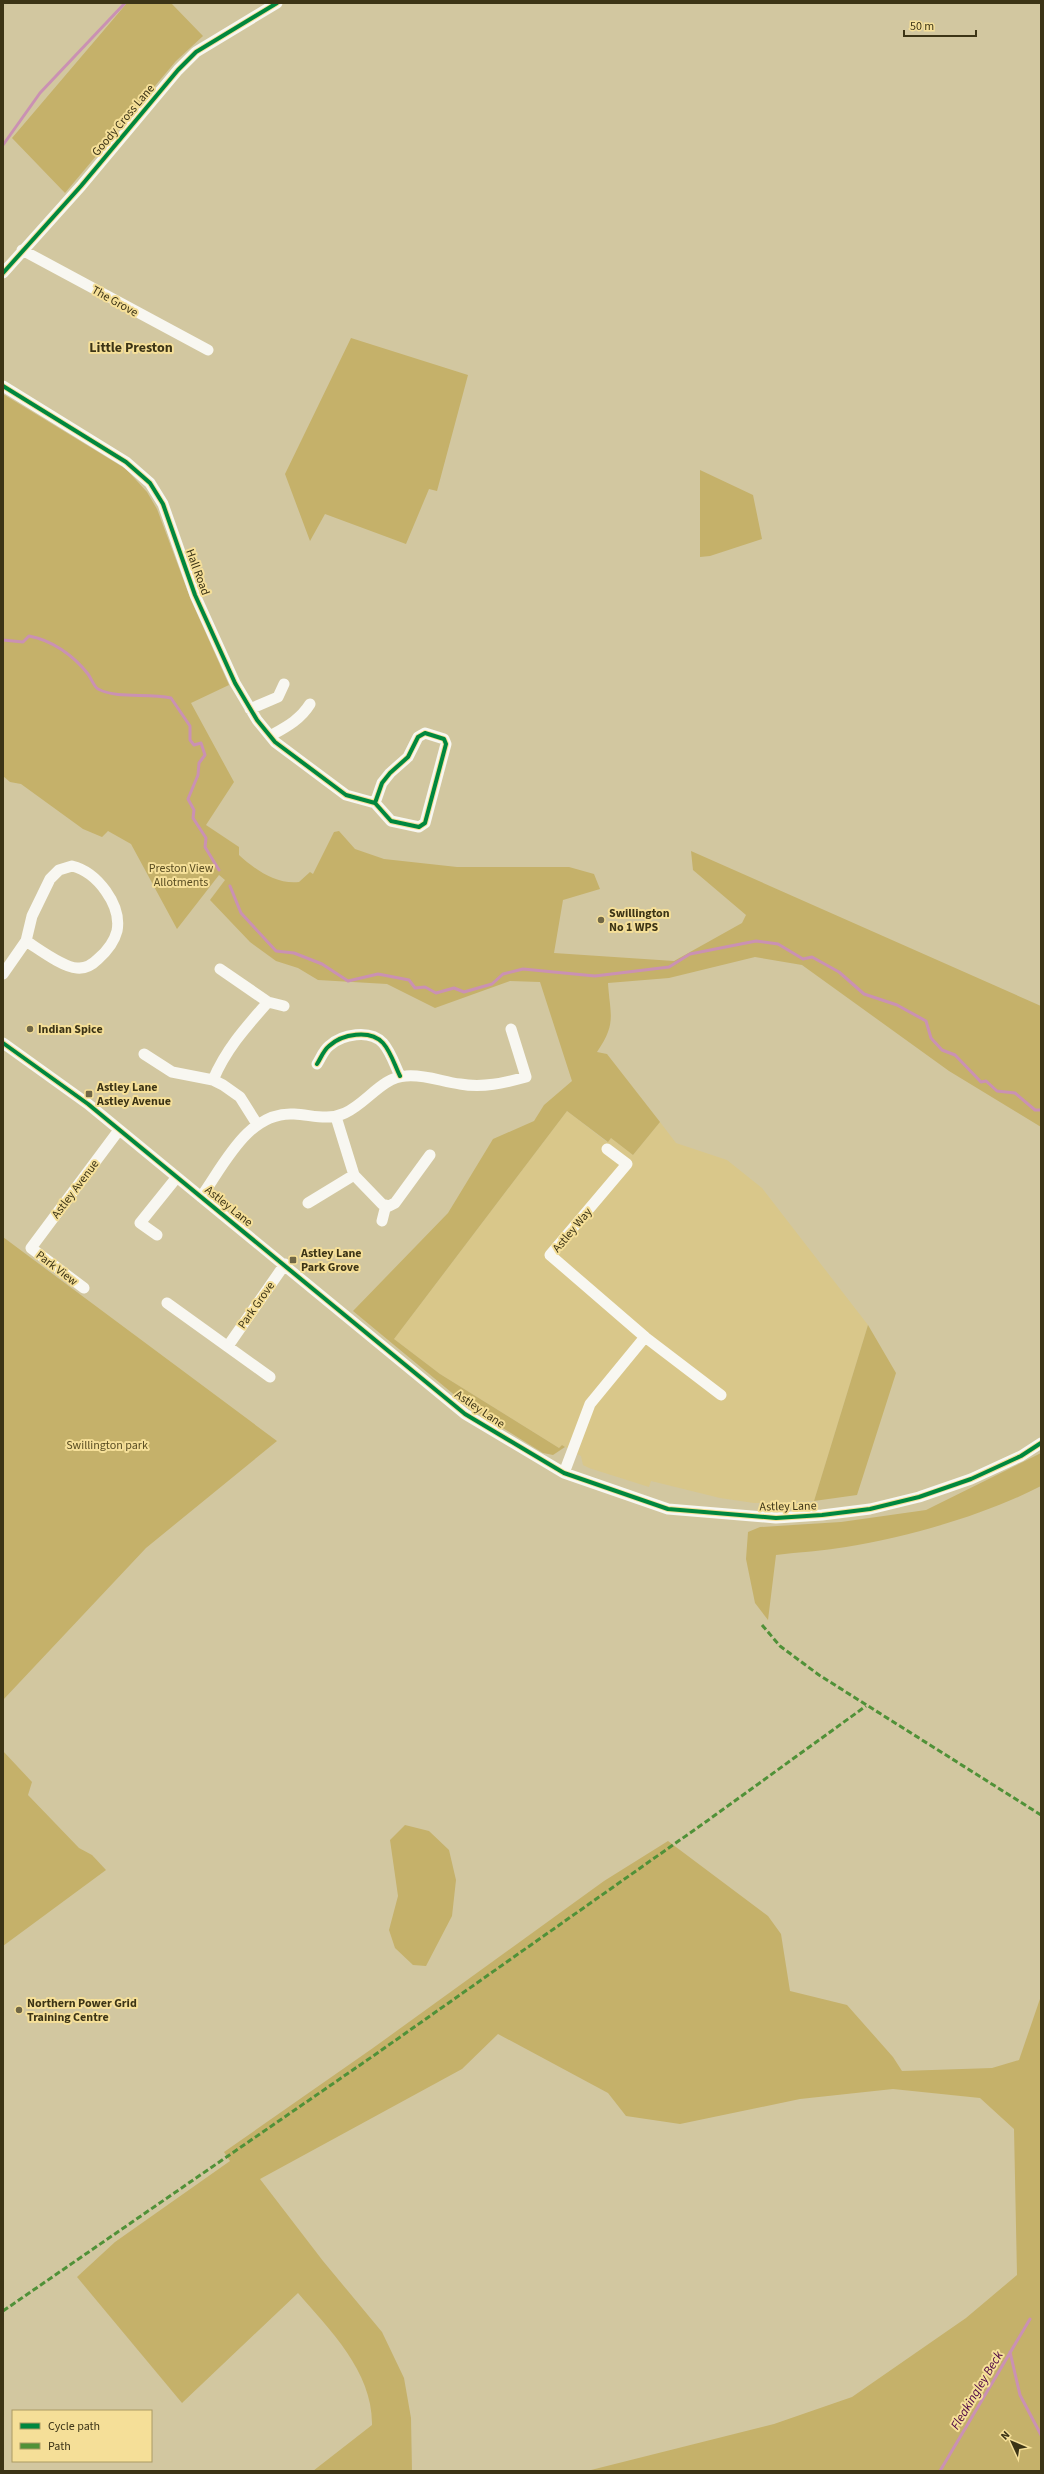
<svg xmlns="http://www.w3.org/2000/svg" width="1044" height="2474" viewBox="0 0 1044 2474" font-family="'Source Sans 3',sans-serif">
  <rect width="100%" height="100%" fill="#d2c7a0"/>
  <!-- built -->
  <path fill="#d9c78a" d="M 567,1111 L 607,1142 L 611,1138 L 633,1155 L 660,1122 L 676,1143 L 727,1160 L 762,1188 L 868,1325 L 814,1501 L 754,1503 L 720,1498 L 651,1481 L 649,1487 L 589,1468 L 583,1465 L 581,1456 L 562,1445 L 559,1448 L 440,1374 L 394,1339 Z"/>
  <!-- green -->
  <path fill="#c5b16a" d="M 127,3 L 171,3 L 203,36 L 176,61 L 65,193 L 12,138 Z
    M 351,338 L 468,375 L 437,491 L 429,489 L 406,544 L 325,514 L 310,541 L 285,474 Z
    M 3,394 L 126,469 L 147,492 L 157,509 L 191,600 L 229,685 L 191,703 L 234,782 L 206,825 L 239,847 L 239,855 C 254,869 277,885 299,882 L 310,872 L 313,874 L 334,832 L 339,831 L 355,849 L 384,859 L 457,867 L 569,867 L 594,874 L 600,889 L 563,900 L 554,953 L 674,961 L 742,923 L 746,915 L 693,870 L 691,851 L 1041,1006 L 1041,1127 L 949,1071 L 802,965 L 755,957 L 669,978 L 608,983 C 610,1015 617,1023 597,1052 L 607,1054 L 660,1122 L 633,1155 L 611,1138 L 608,1142 L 567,1111 L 394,1339 L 440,1374 L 559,1448 L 562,1445 L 565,1447 L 553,1455 L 543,1453 L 469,1407 L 353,1311 L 448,1213 L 493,1139 L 534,1121 L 544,1105 L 572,1081 L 540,982 L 510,981 L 435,1008 L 387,984 L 318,980 L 298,968 L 276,961 L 250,942 L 210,900 L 225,880 L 219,875 L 177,929 L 131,844 L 108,831 L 102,837 L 83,829 L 21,784 L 10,782 L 3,776 Z
    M 700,470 L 753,495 L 762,539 L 710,556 L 700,557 Z
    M 3,1237 L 277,1441 L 146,1548 L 3,1700 Z
    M 868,1325 L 896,1373 L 857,1495 L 814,1501 Z
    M 1041,1453 L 1041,1486 C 985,1515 908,1537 846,1547 C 823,1551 799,1552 776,1555 L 768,1620 L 755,1603 L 746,1559 L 748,1532 L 760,1527 L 841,1522 L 926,1510 Z
    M 3,1751 L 32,1782 L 28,1795 L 79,1848 L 92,1855 L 106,1870 L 3,1946 Z
    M 405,1825 L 429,1831 L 449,1850 L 456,1880 L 452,1916 L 426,1966 L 413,1965 L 395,1948 L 389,1930 L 398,1896 L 390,1840 Z
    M 668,1841 L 768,1916 L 781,1934 L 790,1991 L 847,2005 L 893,2057 L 902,2071 L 992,2068 L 1019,2060 L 1041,1996 L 1041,2471 L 587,2471 L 774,2424 L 852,2397 L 966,2318 L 1017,2275 L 1014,2129 L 980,2098 L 893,2089 L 800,2099 L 680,2124 L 626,2116 L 608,2093 L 498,2034 L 462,2069 L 260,2179 L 323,2261 L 382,2332 L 404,2378 L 411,2418 L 412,2471 L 313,2471 L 372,2425 C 373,2372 330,2330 298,2293 L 182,2403 L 77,2277 L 115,2242 L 230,2161 L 224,2152 L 373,2048 L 604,1881 Z"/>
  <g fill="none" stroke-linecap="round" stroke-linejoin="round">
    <!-- stream -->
    <path stroke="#ca91b3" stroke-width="3" d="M 3,145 L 40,93 L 125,3
      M 3,640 L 23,642 L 29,636 C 52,640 74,656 88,674 C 91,678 94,687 98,689 C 120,700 147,692 171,698 L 190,726 L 190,740 L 194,745 L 201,743 L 205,755 L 199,763 L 198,775 L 188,799 L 194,810 L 193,818 L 206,838 L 205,847 L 219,870
      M 230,886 L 241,913 L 276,951 L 294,953 L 322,964 L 348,981 L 378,974 L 409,980 L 415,988 L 425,987 L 436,993 L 454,988 L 464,992 L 492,984 L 503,974 L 523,969 L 595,976 L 669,967 L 690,954 L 756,941 L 778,944 L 803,959 L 812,957 L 839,972 L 864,994 L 897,1005 L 926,1021 L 931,1038 L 942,1050 L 955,1055 L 981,1082 L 986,1081 L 997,1091 L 1015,1093 L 1035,1110 L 1041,1110
      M 1010,2352 L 1020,2395 L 1041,2435
      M 940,2471 L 1030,2319"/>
    <!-- minor -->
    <path stroke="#f8f7f1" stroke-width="11" d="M 22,250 L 208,350
      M 3,273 L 81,186 L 178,70 L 196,52 L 277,3
      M 3,386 L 126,462 L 150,483 L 163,504 L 195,595 L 235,683 L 257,720 L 275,742 L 346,795 L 375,803 L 391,821 L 419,827 L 425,823 L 446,744 L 444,739 L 425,733 L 418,737 L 408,757 L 390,773 L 382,783 L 375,803
      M 250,709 L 278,697 L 284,684
      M 270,736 C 286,727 300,720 310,704
      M 3,974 L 26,941 L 32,916 L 50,879 L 59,870 L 72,866 C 97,872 122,905 117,931 C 114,943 106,952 98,959 C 92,965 86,969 77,968 C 62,967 39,949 26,941
      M 268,1002 L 284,1006
      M 3,1043 L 88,1104 L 465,1414 L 564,1473 L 668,1509 L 776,1518 L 822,1515 L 870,1509 L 919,1497 L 971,1479 L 1021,1456 L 1041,1443
      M 144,1054 L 172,1072 L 213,1080 L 223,1085 L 240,1097 L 257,1124
      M 317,1064 C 321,1058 323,1051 329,1046 C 342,1034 370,1029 383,1043 C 391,1052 395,1066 400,1076
      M 213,1080 C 226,1049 246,1027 268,1002 L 220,969
      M 336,1117 L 354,1175 L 382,1204 L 389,1206 L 395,1203 L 430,1155
      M 201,1197 C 224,1165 248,1111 294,1114 C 313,1115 327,1121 345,1113 C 367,1103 382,1077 406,1076 C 424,1074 443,1082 460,1084 C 483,1088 504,1083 526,1077 L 511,1029
      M 308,1203 L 354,1175
      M 382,1221 L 386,1205
      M 157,1235 L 140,1223 L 177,1177
      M 84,1288 L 31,1248 L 119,1130
      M 167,1303 L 270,1377
      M 645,1337 L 721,1395
      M 228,1346 L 285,1264
      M 564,1473 L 590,1404 L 645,1337 L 550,1255 L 627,1164 L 607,1149"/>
    <!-- quiet -->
    <path stroke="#509138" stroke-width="3" stroke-dasharray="6 3" stroke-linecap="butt" d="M 762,1625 L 780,1646 L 819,1675 L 1041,1815
      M 3,2311 L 376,2054 L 707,1821 L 866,1706"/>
    <defs>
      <path id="cycleway" d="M 3,273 L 81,186 L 178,70 L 196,52 L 277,3
        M 3,386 L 126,462 L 150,483 L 163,504 L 195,595 L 235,683 L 257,720 L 275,742 L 346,795 L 375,803 L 391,821 L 419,827 L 425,823 L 446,744 L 444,739 L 425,733 L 418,737 L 408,757 L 390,773 L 382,783 L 375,803
        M 3,1043 L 88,1104 L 465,1414 L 564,1473 L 668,1509 L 776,1518 L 822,1515 L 870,1509 L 919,1497 L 971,1479 L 1021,1456 L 1041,1443
        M 317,1064 C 321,1058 323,1051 329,1046 C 342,1034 370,1029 383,1043 C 391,1052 395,1066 400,1076"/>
    </defs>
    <!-- cycleway casing -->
    <use href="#cycleway" stroke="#f5df98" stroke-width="6"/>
    <!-- cycleway -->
    <use href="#cycleway" stroke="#00873e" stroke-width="4"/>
  </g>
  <!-- markers -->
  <g fill="#706746" stroke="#f5df98" stroke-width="1.5">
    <circle cx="601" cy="920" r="4"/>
    <circle cx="30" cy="1029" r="4"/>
    <rect x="85" y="1090" width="8" height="8" rx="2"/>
    <rect x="289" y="1256" width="8" height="8" rx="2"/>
    <circle cx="19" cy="2010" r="4"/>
  </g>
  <g text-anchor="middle" stroke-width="4" stroke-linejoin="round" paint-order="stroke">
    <!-- street labels -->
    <g font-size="12" fill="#3c3416" stroke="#f5df98">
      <text transform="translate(123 120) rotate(-50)" y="4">Goody Cross Lane</text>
      <text transform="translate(115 301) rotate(29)" y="4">The Grove</text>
      <text transform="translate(198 572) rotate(70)" y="4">Hall Road</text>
      <text transform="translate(75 1189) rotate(-53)" y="4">Astley Avenue</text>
      <text transform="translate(229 1206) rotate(39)" y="4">Astley Lane</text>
      <text transform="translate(572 1230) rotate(-50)" y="4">Astley Way</text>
      <text transform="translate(57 1268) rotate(37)" y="4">Park View</text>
      <text transform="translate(256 1305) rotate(-55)" y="4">Park Grove</text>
      <text transform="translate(480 1409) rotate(34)" y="4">Astley Lane</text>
      <text transform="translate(788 1506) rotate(-1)" y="4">Astley Lane</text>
    </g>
    <!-- park labels -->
    <g font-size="12" fill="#594d22" stroke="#f5df98">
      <text x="181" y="872">Preston View<tspan x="181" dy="14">Allotments</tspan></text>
      <text x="107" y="1449">Swillington park</text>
    </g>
    <!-- poi labels -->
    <g font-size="12" font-weight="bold" fill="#3c3416" stroke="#f5df98" text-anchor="start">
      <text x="609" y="917">Swillington<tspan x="609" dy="14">No 1 WPS</tspan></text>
      <text x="38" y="1033">Indian Spice</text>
      <text x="97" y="1091">Astley Lane<tspan x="97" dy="14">Astley Avenue</tspan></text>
      <text x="301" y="1257">Astley Lane<tspan x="301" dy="14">Park Grove</tspan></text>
      <text x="27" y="2007">Northern Power Grid<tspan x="27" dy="14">Training Centre</tspan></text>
    </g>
    <!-- water labels -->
    <g font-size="13" font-style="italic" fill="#4b0244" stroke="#f5df98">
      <text transform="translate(976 2390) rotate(-59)" y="5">Fleakingley Beck</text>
    </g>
    <!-- quarter labels -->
    <g font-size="14" font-weight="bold" fill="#3c3416" stroke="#f5df98">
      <text x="131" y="352">Little Preston</text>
    </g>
  </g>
  <!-- border -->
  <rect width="1044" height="2474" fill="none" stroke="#3c3416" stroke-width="8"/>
  <!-- legend -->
  <rect x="12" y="2410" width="140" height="52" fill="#f5df98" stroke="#ab9b64"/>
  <rect x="20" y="2423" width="20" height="6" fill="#00873e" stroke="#ab9b64"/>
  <text x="48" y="2430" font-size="12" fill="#3c3416">Cycle path</text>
  <rect x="20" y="2443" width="20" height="6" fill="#509138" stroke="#ab9b64"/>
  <text x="48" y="2450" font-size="12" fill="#3c3416">Path</text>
  <!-- north arrow -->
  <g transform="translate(1012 2442) rotate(314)" stroke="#f5df98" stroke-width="3" paint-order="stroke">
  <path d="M0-3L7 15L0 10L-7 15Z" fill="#3c3416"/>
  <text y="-6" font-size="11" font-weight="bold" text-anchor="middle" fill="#3c3416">N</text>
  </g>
  <!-- scale -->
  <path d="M904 30v6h72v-6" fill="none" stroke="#3c3416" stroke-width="2"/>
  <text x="910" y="30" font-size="12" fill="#3c3416" stroke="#f5df98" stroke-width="3" paint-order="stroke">50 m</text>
</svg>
